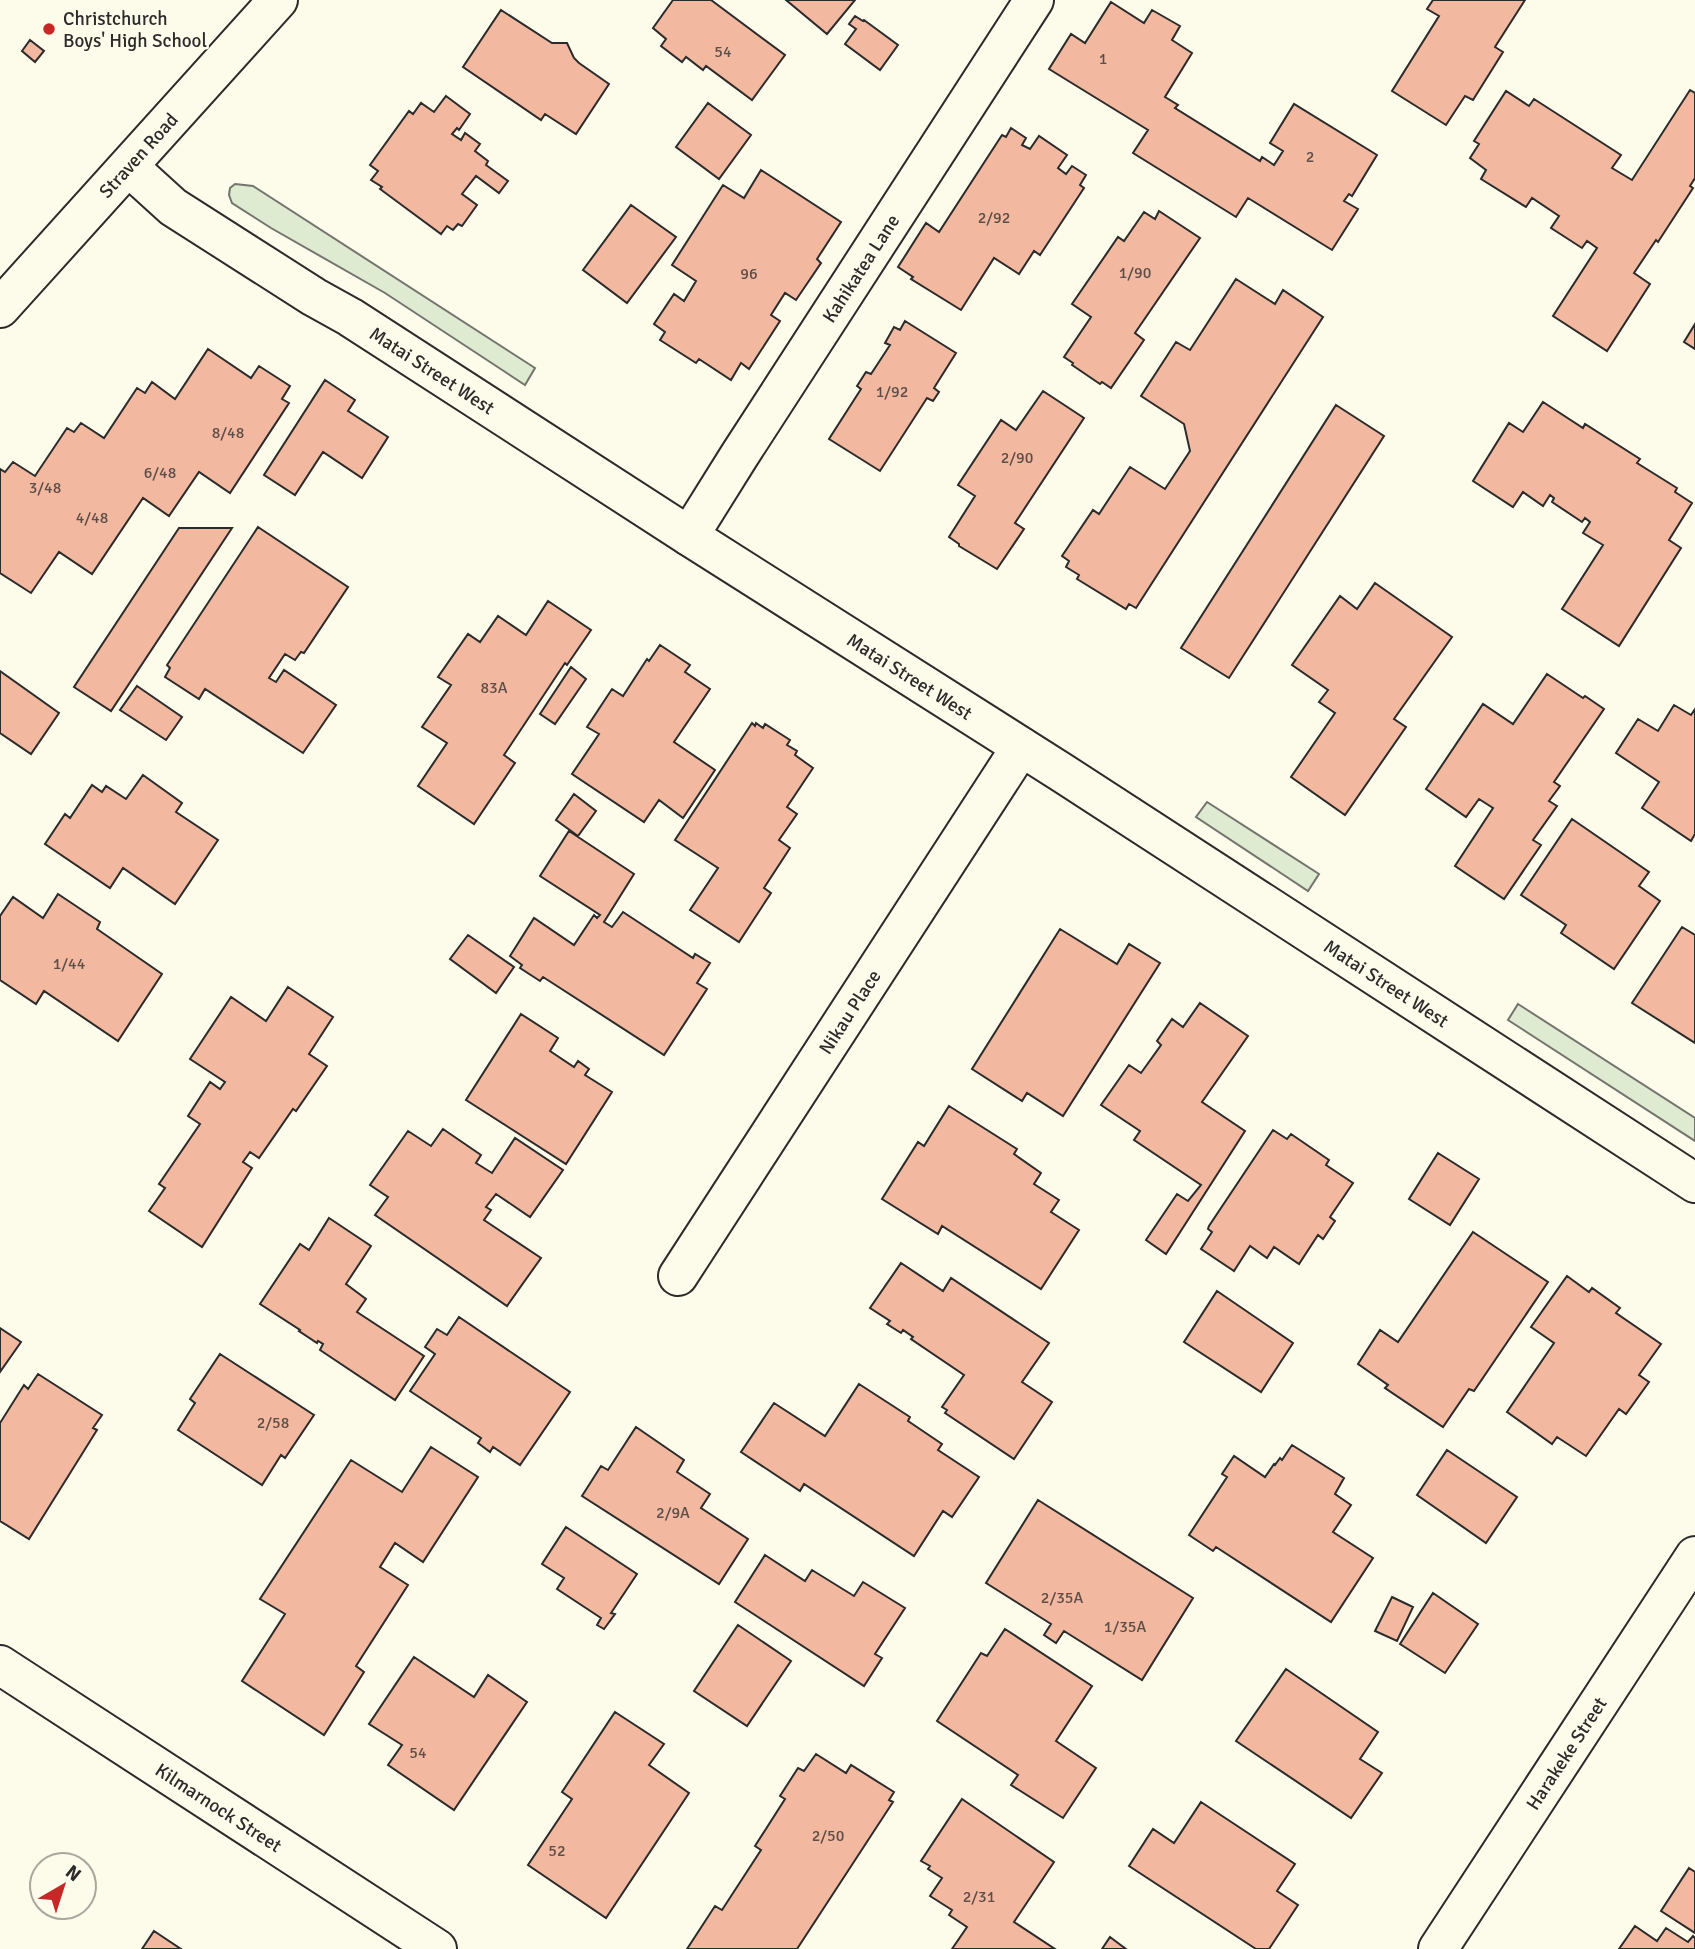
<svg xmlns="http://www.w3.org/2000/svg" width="1695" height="1949" viewBox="0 0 1695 1949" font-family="Signika,sans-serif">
  <rect width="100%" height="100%" fill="#fdfbea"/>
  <!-- green -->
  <path fill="#deebd1" stroke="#74746e" stroke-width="2" d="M 235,184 L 253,186 L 535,368 L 525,385 L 385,293 L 271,228 L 232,203 L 229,195 L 230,188 Z
    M 1207,802 L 1319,874 L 1308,891 L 1196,817 Z
    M 1518,1004 L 1695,1118 L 1695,1141 L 1508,1020 Z"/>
  <!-- building -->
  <path fill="#f2b8a0" stroke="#2b2b2b" stroke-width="2" d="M 673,0 L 711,0 L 785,55 L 752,100 L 706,66 L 703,70 L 686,57 L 682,62 L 661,46 L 666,39 L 653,28 Z
    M 786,0 L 855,0 L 827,34 Z
    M 1433,0 L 1525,0 L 1495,47 L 1503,52 L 1473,100 L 1465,96 L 1446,125 L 1392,91 L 1439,16 L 1427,9 Z
    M 1111,2 L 1144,23 L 1152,10 L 1180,26 L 1172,40 L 1192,53 L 1165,97 L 1178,105 L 1175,108 L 1260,161 L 1262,157 L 1274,165 L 1283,151 L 1270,143 L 1294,104 L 1377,155 L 1352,196 L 1349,194 L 1344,201 L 1358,209 L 1332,250 L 1248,198 L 1236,217 L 1133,153 L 1148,130 L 1049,69 L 1071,34 L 1085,43 Z
    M 501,10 L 552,43 L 567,43 L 574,58 L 579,63 L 609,84 L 576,134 L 545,114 L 541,120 L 463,67 Z
    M 855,16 L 863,21 L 864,20 L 898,45 L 880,70 L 845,44 L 856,29 L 849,24 Z
    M 30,40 L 44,51 L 35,62 L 22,51 Z
    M 1690,90 L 1695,93 L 1695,178 L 1690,186 L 1693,188 L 1658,242 L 1656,240 L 1634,273 L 1650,284 L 1607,351 L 1553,316 L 1597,248 L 1587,241 L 1582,248 L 1551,228 L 1559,216 L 1532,198 L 1526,207 L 1481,179 L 1486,170 L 1470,158 L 1479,144 L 1474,141 L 1506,91 L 1529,106 L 1534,99 L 1621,155 L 1612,168 L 1632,180 Z
    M 446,96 L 470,114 L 459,130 L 457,128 L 452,134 L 461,140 L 465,133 L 480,144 L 475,151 L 488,161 L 486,165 L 508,181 L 499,193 L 476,176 L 462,194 L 477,205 L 462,226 L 458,224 L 453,230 L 447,226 L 441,234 L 380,189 L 382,187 L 371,180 L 378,171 L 370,165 L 409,111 L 413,114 L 421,103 L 434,112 Z
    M 708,103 L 751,135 L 719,179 L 676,147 Z
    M 1011,128 L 1026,138 L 1022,145 L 1030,149 L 1039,136 L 1067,155 L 1058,168 L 1066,174 L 1072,166 L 1086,175 L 1080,185 L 1084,188 L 1040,255 L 1034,251 L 1019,274 L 994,258 L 961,310 L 911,279 L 913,277 L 898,267 L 926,223 L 939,232 L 1002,135 L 1006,137 Z
    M 761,170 L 841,222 L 817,259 L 821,263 L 796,300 L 785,293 L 771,315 L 780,321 L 749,369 L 741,363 L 731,380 L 699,359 L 696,363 L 660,340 L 665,332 L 654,324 L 674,294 L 684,301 L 696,281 L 672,265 L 723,185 L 744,198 Z
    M 631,205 L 676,237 L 627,303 L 583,270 Z
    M 1159,211 L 1200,238 L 1135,333 L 1144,340 L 1111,388 L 1102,382 L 1100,384 L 1072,365 L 1073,363 L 1064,357 L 1091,317 L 1072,304 L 1118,237 L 1124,241 L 1144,212 L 1155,219 Z
    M 1236,279 L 1275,304 L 1283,290 L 1323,317 L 1136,608 L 1129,604 L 1126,609 L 1077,579 L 1079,575 L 1066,567 L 1069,561 L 1062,556 L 1093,510 L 1099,514 L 1130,467 L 1165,489 L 1190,451 L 1184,424 L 1141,396 L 1176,342 L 1190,350 Z
    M 905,321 L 956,353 L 934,388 L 939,392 L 933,401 L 927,398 L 880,471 L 829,439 L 861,389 L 857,386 L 866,372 L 871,374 L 890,345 L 885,343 L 894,327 L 900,330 Z
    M 1695,324 L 1695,349 L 1684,342 Z
    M 208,349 L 251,378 L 259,366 L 290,386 L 282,399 L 289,403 L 230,493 L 199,472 L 169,516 L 143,498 L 92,574 L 59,552 L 31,593 L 0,573 L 0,469 L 5,472 L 13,462 L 35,476 L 67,428 L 74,432 L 81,423 L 104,438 L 137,388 L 145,393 L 152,382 L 175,399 Z
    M 325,380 L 355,400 L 348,411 L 388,437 L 362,478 L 323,452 L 295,495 L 264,475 Z
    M 1043,391 L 1084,418 L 1015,523 L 1024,529 L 997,569 L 959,546 L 959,544 L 949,537 L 975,496 L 958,485 L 1001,420 L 1016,430 Z
    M 1543,402 L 1583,428 L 1585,424 L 1640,459 L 1637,463 L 1677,488 L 1675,492 L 1692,503 L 1669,540 L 1681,548 L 1619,646 L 1562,609 L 1603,545 L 1583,533 L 1590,522 L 1585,518 L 1582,522 L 1552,502 L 1554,498 L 1550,495 L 1543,506 L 1523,492 L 1513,507 L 1473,481 L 1509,423 L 1523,432 Z
    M 1336,405 L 1384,436 L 1229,678 L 1181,648 Z
    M 258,527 L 348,587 L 304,653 L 301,652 L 295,660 L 285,654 L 269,678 L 276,682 L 284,670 L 336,705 L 303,753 L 205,689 L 199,699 L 165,677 L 170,668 L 167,665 Z
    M 179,528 L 232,528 L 111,711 L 74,687 Z
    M 1375,583 L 1452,637 L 1394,719 L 1406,727 L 1345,815 L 1291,777 L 1335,713 L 1319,702 L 1328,690 L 1292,665 L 1340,596 L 1357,609 Z
    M 548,601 L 591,630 L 567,665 L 565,663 L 504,755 L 515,763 L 474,824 L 418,786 L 447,743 L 422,727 L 451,685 L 438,677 L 468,634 L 480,642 L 498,616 L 526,635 Z
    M 660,645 L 690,665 L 685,672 L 710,689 L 674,742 L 715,770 L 683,818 L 659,800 L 644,822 L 572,774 L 599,734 L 587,727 L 612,689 L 623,696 L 647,659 L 649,661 Z
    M 571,667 L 586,679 L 555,724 L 540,714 Z
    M 0,671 L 59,713 L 31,754 L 0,733 Z
    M 1547,674 L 1583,698 L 1585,696 L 1604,709 L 1554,782 L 1560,786 L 1549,801 L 1557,806 L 1533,840 L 1541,845 L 1504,899 L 1455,866 L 1493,808 L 1479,799 L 1466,817 L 1426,789 L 1483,704 L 1513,724 Z
    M 137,686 L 182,717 L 166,740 L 120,710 Z
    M 1674,705 L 1691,715 L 1695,709 L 1695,834 L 1691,841 L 1642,808 L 1659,782 L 1616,753 L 1638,719 L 1658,731 Z
    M 752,723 L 755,726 L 756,723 L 763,728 L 765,724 L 790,740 L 787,745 L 797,751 L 795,755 L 813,768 L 787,807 L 797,814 L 779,840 L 790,848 L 764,888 L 771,893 L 739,942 L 690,910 L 718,868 L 675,840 Z
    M 143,775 L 182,803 L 176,812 L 218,840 L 175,904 L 123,868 L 110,888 L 45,844 L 65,814 L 70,818 L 92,785 L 102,792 L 106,786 L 126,799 Z
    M 574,794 L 596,811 L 578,836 L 556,820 Z
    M 1572,819 L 1649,872 L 1639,886 L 1660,901 L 1614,969 L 1561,933 L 1566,925 L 1521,895 Z
    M 569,831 L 634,874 L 604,922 L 612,927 L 623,912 L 693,958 L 695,954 L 710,963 L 697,983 L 707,989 L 664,1055 L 543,977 L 540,981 L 520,968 L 522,965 L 510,956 L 534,918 L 574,945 L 594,915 L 597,918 L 600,915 L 540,876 Z
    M 58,894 L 100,922 L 97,929 L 162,974 L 118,1041 L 44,991 L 36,1004 L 0,980 L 0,916 L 13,897 L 43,918 Z
    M 1682,927 L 1695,935 L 1695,1043 L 1632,1003 Z
    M 1060,929 L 1117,964 L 1129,944 L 1160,963 L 1063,1116 L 1027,1093 L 1022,1101 L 972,1069 Z
    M 468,935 L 514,967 L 496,993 L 450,959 Z
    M 288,987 L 333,1017 L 309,1054 L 327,1066 L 296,1111 L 293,1109 L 259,1158 L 250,1152 L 243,1162 L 252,1168 L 202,1247 L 149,1211 L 165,1188 L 159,1184 L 200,1124 L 188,1116 L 210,1082 L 220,1089 L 225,1082 L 190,1059 L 231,997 L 266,1021 Z
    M 1200,1003 L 1248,1036 L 1202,1102 L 1245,1131 L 1166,1254 L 1146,1240 L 1177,1194 L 1188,1201 L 1201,1185 L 1134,1140 L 1140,1131 L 1101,1105 L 1129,1065 L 1141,1073 L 1161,1045 L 1157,1041 L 1172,1019 L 1183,1027 Z
    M 521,1014 L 558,1038 L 550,1051 L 574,1067 L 578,1061 L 589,1069 L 585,1075 L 612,1092 L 566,1164 L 466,1100 Z
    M 949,1106 L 1017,1149 L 1014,1154 L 1041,1173 L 1034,1184 L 1059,1200 L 1051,1212 L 1079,1230 L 1041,1289 L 942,1226 L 938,1234 L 882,1199 L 918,1142 L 924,1146 Z
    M 443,1129 L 481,1155 L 476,1163 L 492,1173 L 515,1138 L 563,1170 L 530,1217 L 496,1194 L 486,1207 L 491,1210 L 484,1220 L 541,1258 L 507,1306 L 375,1215 L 388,1197 L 370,1185 L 408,1131 L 431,1146 Z
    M 1273,1130 L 1287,1139 L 1291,1134 L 1329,1160 L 1326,1165 L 1353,1183 L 1330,1217 L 1335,1221 L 1323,1239 L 1318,1235 L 1299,1264 L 1274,1247 L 1267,1258 L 1250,1246 L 1234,1271 L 1201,1249 L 1212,1232 L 1208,1229 L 1209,1226 Z
    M 1438,1153 L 1479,1179 L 1450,1225 L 1409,1199 Z
    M 329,1218 L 371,1246 L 346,1284 L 366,1299 L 357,1312 L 424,1356 L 395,1400 L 320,1350 L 323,1344 L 318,1341 L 317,1343 L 299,1331 L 300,1330 L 260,1304 L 300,1244 L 309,1250 Z
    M 1473,1232 L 1548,1282 L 1474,1391 L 1469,1389 L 1443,1427 L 1385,1388 L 1388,1385 L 1358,1364 L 1380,1330 L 1398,1342 Z
    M 901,1263 L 943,1291 L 951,1278 L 1049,1343 L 1022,1382 L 1052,1402 L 1014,1459 L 945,1413 L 947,1410 L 942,1407 L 964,1375 L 911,1339 L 913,1337 L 903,1330 L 901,1333 L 887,1324 L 890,1321 L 870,1308 Z
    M 1567,1276 L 1589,1292 L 1592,1288 L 1620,1308 L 1616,1313 L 1661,1344 L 1639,1375 L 1649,1382 L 1626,1414 L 1619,1409 L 1586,1456 L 1557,1437 L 1552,1444 L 1507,1412 L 1554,1343 L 1531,1327 Z
    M 1217,1291 L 1293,1343 L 1261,1392 L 1184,1342 Z
    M 459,1317 L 570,1392 L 520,1465 L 493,1447 L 490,1452 L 478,1443 L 481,1438 L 410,1391 L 435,1354 L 425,1347 L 437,1329 L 447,1335 Z
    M 0,1328 L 21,1342 L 0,1372 Z
    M 220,1354 L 314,1415 L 285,1458 L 281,1455 L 262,1485 L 178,1430 L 195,1403 L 190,1399 Z
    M 38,1374 L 102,1415 L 93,1428 L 97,1430 L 29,1539 L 0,1521 L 0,1423 L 24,1385 L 28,1389 Z
    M 859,1384 L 910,1417 L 908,1421 L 942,1444 L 938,1450 L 979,1477 L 952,1517 L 943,1511 L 914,1556 L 804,1484 L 800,1491 L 741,1452 L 774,1403 L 825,1436 Z
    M 636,1427 L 684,1460 L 677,1472 L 710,1494 L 701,1508 L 748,1539 L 719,1584 L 582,1496 L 601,1466 L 608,1470 Z
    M 1292,1445 L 1344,1478 L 1335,1494 L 1351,1505 L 1333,1532 L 1373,1558 L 1331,1622 L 1216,1547 L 1213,1551 L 1189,1535 L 1227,1477 L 1222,1474 L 1234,1456 L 1265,1477 L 1274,1464 L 1275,1465 L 1280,1458 L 1282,1460 Z
    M 431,1447 L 478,1477 L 423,1562 L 395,1543 L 380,1567 L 408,1585 L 356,1666 L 364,1672 L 324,1735 L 242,1681 L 285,1614 L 260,1599 L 351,1460 L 402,1492 Z
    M 1447,1450 L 1517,1497 L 1486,1543 L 1417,1495 Z
    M 1038,1500 L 1193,1598 L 1142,1680 L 1064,1631 L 1056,1643 L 1044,1635 L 1051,1624 L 986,1583 Z
    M 566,1527 L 637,1574 L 611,1613 L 615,1614 L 604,1629 L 597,1625 L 601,1618 L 557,1589 L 564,1578 L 542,1564 Z
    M 765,1555 L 805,1581 L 812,1570 L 854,1596 L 863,1582 L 905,1608 L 875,1654 L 882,1658 L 864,1686 L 735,1602 Z
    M 1433,1593 L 1478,1624 L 1445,1673 L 1400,1644 Z
    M 1392,1597 L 1413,1607 L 1397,1641 L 1375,1631 Z
    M 738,1625 L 791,1661 L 747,1726 L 694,1691 Z
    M 1005,1629 L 1092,1686 L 1056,1741 L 1096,1768 L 1063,1818 L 1011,1785 L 1018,1775 L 937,1721 L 981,1653 L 987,1656 Z
    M 414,1657 L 474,1697 L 488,1675 L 527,1702 L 454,1810 L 388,1765 L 402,1745 L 369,1724 Z
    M 1286,1669 L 1378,1732 L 1360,1759 L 1382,1773 L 1351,1818 L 1236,1741 Z
    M 615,1712 L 664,1744 L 649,1765 L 689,1793 L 606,1918 L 528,1865 L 572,1799 L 562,1792 Z
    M 816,1754 L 846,1773 L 851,1765 L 894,1792 L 889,1800 L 893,1802 L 797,1949 L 687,1949 L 715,1906 L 722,1910 L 761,1850 L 755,1846 L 785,1799 L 780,1796 L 798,1768 L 804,1771 Z
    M 962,1799 L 1054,1862 L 1014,1922 L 1055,1949 L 952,1949 L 967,1927 L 949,1915 L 952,1910 L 930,1896 L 942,1878 L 928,1869 L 930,1866 L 921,1861 Z
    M 1201,1802 L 1295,1864 L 1277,1891 L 1298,1905 L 1269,1949 L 1256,1949 L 1129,1866 L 1153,1829 L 1174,1843 Z
    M 1689,1868 L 1695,1872 L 1695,1933 L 1661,1911 Z
    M 1635,1926 L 1657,1941 L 1666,1928 L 1688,1942 L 1693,1936 L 1695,1938 L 1695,1949 L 1619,1949 Z
    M 154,1931 L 181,1949 L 142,1949 Z
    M 1110,1937 L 1126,1949 L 1102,1949 Z"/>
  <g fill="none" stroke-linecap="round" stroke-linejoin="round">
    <defs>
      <g id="street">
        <path id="s1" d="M 129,167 L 173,207 L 314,297 L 350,317 L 689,536 L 1061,772 L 1695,1183"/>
        <path id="s2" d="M 689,536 L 739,456 L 1034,0"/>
        <path id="s3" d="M 678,1276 L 1021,747"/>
        <path id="s4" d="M 1438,1949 L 1695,1556"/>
      </g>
      <g id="secondary">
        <path id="s5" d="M 0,308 L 278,0"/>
        <path id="s6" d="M 0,1665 L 437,1949"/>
      </g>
    </defs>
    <!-- street casing -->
    <use href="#street" stroke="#2b2b2b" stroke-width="42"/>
    <!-- secondary casing -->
    <use href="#secondary" stroke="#2b2b2b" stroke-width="42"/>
    <!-- street -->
    <use href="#street" stroke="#fdfbea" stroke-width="38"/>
    <!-- secondary -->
    <use href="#secondary" stroke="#fdfbea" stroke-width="38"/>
  </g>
  <!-- markers -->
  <circle fill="#c62828" stroke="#fdfbea" stroke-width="2.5" cx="49" cy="29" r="7"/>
  <g text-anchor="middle" stroke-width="5" stroke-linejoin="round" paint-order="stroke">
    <!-- number labels -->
    <g font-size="16" fill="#5d4e48">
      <text x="723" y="57">54</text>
      <text x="1103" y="64">1</text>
      <text x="1310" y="162">2</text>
      <text x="994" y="223">2/92</text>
      <text x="1135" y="278">1/90</text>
      <text x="749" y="279">96</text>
      <text x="892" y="397">1/92</text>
      <text x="228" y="438">8/48</text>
      <text x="1017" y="463">2/90</text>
      <text x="160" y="478">6/48</text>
      <text x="45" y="493">3/48</text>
      <text x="92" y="523">4/48</text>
      <text x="494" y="693">83A</text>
      <text x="69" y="969">1/44</text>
      <text x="273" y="1428">2/58</text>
      <text x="673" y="1518">2/9A</text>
      <text x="1062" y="1603">2/35A</text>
      <text x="1125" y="1632">1/35A</text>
      <text x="418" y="1758">54</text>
      <text x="828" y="1841">2/50</text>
      <text x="557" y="1856">52</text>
      <text x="979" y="1902">2/31</text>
    </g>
    <!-- poi labels -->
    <g font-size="19" fill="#2b2b2b" stroke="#fdfbea" text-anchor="start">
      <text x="63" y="25">Christchurch<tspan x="63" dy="22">Boys' High School</tspan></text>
    </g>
    <!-- street labels -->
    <g font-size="19" fill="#2b2b2b" stroke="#fdfbea">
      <text dy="7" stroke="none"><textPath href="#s5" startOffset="206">Straven Road</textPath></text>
      <text dy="7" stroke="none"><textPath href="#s2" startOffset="318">Kahikatea Lane</textPath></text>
      <text dy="7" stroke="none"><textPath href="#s1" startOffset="366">Matai Street West</textPath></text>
      <text dy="7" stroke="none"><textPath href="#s1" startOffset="933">Matai Street West</textPath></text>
      <text dy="7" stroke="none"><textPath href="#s1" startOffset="1500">Matai Street West</textPath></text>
      <text dy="7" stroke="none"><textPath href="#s3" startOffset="315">Nikau Place</textPath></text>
      <text dy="7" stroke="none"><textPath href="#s4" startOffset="234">Harakeke Street</textPath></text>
      <text dy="7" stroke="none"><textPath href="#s6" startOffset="261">Kilmarnock Street</textPath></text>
    </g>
  </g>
  <!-- north arrow -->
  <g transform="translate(63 1886) rotate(39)"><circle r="33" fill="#fdfbea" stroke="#a9a89e" stroke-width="2"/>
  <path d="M0-5L12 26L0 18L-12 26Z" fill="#c62828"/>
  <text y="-10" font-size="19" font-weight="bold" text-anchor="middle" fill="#2b2b2b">N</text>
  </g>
</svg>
